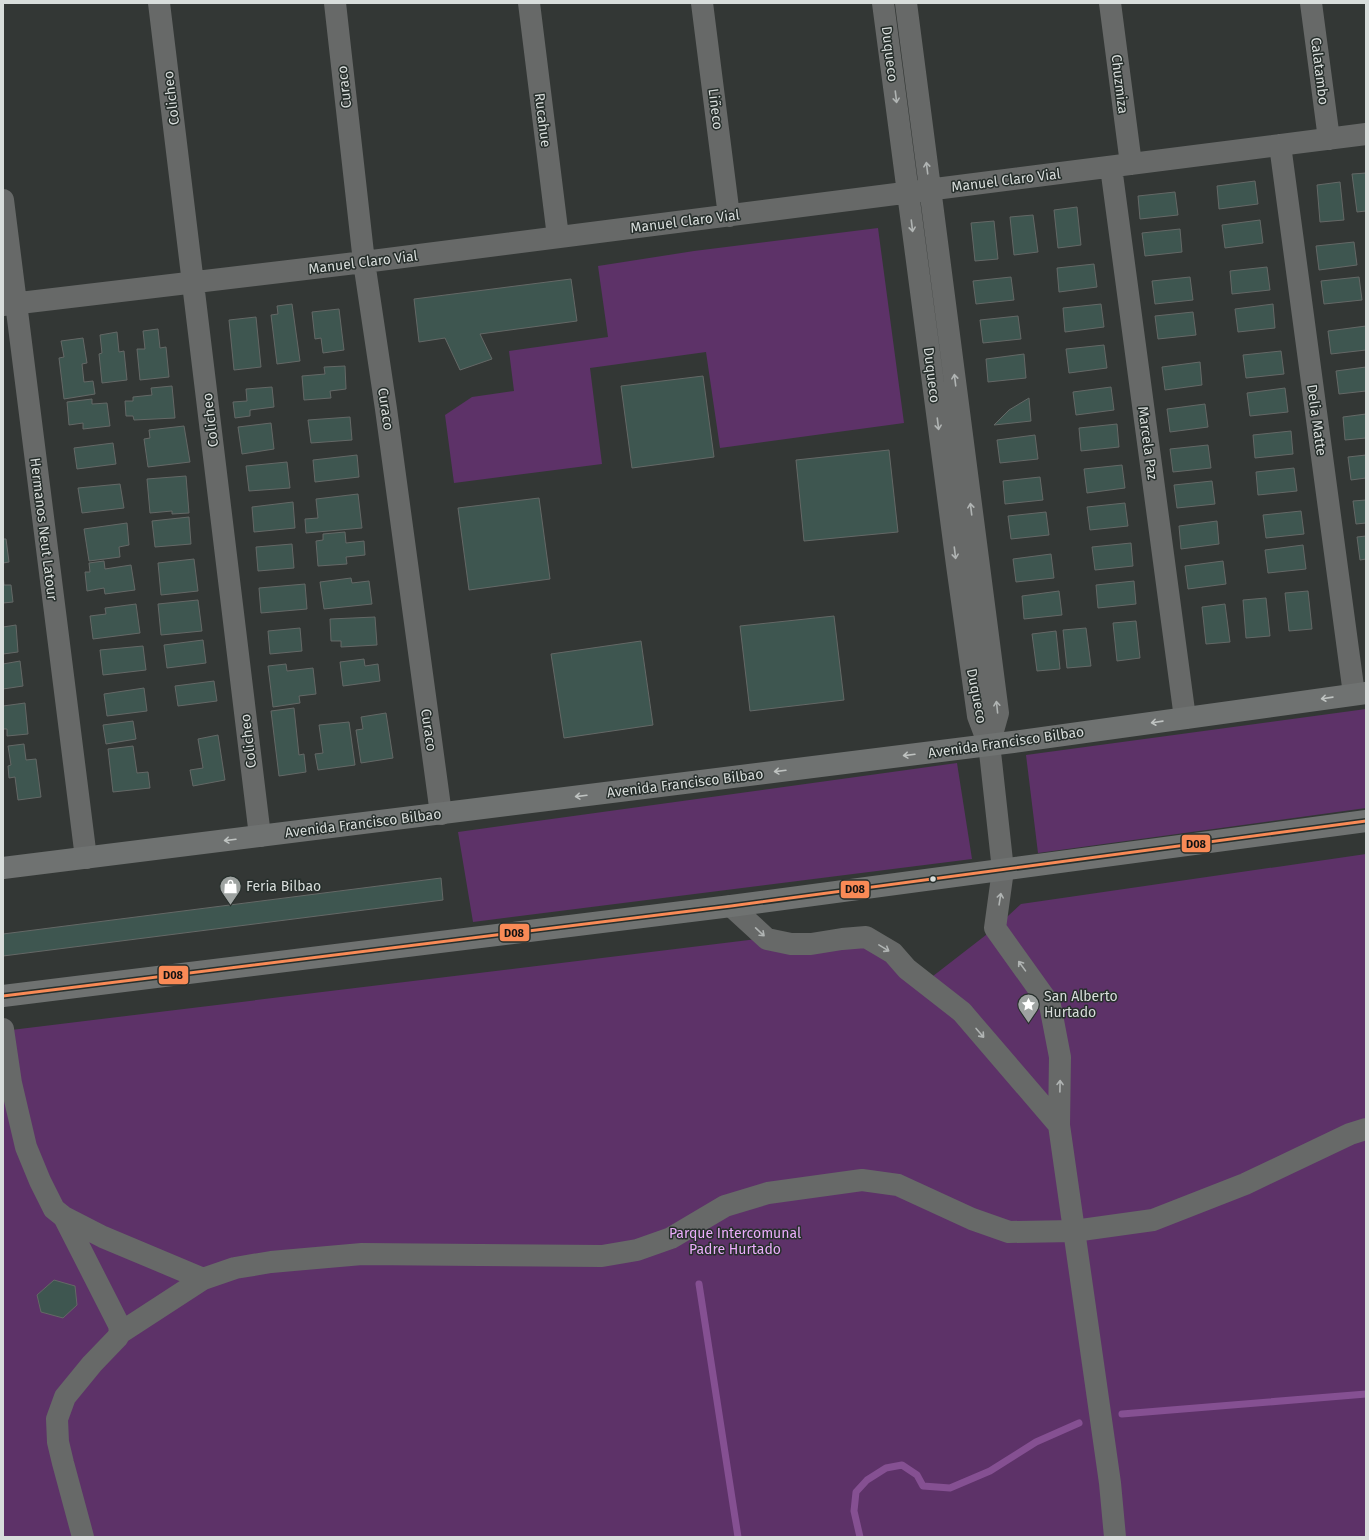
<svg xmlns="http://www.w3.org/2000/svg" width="1369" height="1540" viewBox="0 0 1369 1540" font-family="'Fira Sans',sans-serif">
  <rect width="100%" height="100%" fill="#333735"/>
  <!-- green -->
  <path fill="#5d3268" d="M 878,228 L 904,423 L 720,448 L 706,352 L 590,368 L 602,464 L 454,483 L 445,415 L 472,397 L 514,391 L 509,351 L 608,337 L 598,266 L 694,251 Z
    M 1366,709 L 1366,808 L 1038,853 L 1026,755 Z
    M 957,763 L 972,859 L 473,922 L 458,832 Z
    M 1366,854 L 1366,1537 L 3,1537 L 3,1031 L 757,939 L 864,946 L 924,983 L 995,928 L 1021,904 Z"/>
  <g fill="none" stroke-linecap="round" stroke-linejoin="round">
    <!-- stream -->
    <path stroke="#855092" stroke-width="7" d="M 699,1284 L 738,1537
      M 1122,1414 L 1366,1394
      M 860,1537 L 854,1511 L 856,1492 L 867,1480 L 886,1468 L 902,1465 L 917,1475 L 923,1486 L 950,1488 L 990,1471 L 1036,1442 L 1079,1423"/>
  </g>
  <!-- building -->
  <path fill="#3e5650" stroke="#646866" d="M 1366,173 L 1366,211 L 1357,212 L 1352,174 Z
    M 1255,181 L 1258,204 L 1219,209 L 1217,186 Z
    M 1340,182 L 1344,220 L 1320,222 L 1317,185 Z
    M 1175,192 L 1178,215 L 1140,219 L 1138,196 Z
    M 1077,207 L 1081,245 L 1058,248 L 1054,210 Z
    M 1033,215 L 1038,252 L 1014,255 L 1010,217 Z
    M 1260,220 L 1263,243 L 1225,248 L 1222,225 Z
    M 994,221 L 998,259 L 975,261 L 971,223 Z
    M 1180,229 L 1182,252 L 1145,256 L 1142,233 Z
    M 1354,242 L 1357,265 L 1319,270 L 1316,246 Z
    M 1094,264 L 1097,287 L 1059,292 L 1057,268 Z
    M 1267,267 L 1270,290 L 1232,294 L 1230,271 Z
    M 1011,277 L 1014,300 L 976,304 L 973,281 Z
    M 1190,277 L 1193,300 L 1155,304 L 1152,281 Z
    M 1359,277 L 1362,300 L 1324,304 L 1321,281 Z
    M 571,279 L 577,321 L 480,334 L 492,359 L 460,370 L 445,338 L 419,342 L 414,299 Z
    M 292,304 L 300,361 L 277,364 L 271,315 L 278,314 L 277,306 Z
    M 1101,304 L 1104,327 L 1065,332 L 1063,308 Z
    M 1273,304 L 1275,328 L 1238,332 L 1235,309 Z
    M 339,309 L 344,350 L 323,353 L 321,338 L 315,339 L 312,312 Z
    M 1193,312 L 1196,335 L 1158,339 L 1155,316 Z
    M 1018,316 L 1021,339 L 983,343 L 980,320 Z
    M 256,317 L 261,367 L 234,370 L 229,320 Z
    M 1366,326 L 1366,350 L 1331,354 L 1328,331 Z
    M 158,329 L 160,348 L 166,347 L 169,377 L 140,380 L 137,349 L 145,349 L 143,331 Z
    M 117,332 L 119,352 L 124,351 L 127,380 L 102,383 L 99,354 L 102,353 L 100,335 Z
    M 83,338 L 87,363 L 82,364 L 84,382 L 93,381 L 95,394 L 64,399 L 59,358 L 64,357 L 61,341 Z
    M 1104,345 L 1107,368 L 1069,373 L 1066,349 Z
    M 1281,351 L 1284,374 L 1246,378 L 1243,355 Z
    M 1024,354 L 1026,378 L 988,382 L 986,359 Z
    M 1200,362 L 1202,385 L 1165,390 L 1162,367 Z
    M 345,366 L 346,389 L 330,391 L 331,398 L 304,400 L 302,376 L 325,374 L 324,367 Z
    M 1366,367 L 1366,391 L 1339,394 L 1336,371 Z
    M 703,376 L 714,457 L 632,468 L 621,386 Z
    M 172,386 L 175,418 L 134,420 L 133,416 L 126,416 L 125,401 L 133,401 L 133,397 L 152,395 L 151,388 Z
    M 272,387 L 274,407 L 250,410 L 250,416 L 235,418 L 233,402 L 247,401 L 246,389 Z
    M 1111,387 L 1114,410 L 1076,415 L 1073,392 Z
    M 1285,388 L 1288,412 L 1250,416 L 1247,393 Z
    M 1029,398 L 1031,421 L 994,425 L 1009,410 Z
    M 92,399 L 92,404 L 107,403 L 110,426 L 83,429 L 83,423 L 69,425 L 67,402 Z
    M 1205,404 L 1208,427 L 1170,432 L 1167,409 Z
    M 1366,414 L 1366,438 L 1345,440 L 1343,417 Z
    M 350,417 L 352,440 L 311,443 L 308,420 Z
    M 271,423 L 274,449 L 242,454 L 238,427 Z
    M 1117,424 L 1119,447 L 1081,451 L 1079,428 Z
    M 184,426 L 190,462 L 148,467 L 144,439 L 150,438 L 149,430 Z
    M 1291,431 L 1293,454 L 1255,458 L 1253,435 Z
    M 1035,435 L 1038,459 L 1000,463 L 997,440 Z
    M 113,443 L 116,464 L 77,469 L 74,448 Z
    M 1208,445 L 1211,468 L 1173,472 L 1170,449 Z
    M 889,450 L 898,532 L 804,541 L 796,460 Z
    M 357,455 L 359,477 L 315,482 L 313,460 Z
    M 1366,455 L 1366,478 L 1351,480 L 1348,457 Z
    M 287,462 L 290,488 L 249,491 L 246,466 Z
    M 1122,465 L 1125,488 L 1087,493 L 1084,469 Z
    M 1294,468 L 1297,491 L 1258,495 L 1256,472 Z
    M 186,476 L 189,513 L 172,514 L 172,511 L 150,513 L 147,479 Z
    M 1040,477 L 1043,500 L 1005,504 L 1003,481 Z
    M 1212,481 L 1215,504 L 1177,508 L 1174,485 Z
    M 120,484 L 124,508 L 82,513 L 78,488 Z
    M 358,494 L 362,528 L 306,533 L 305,519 L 318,518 L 316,499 Z
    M 539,498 L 550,579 L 469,590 L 458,508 Z
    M 1366,500 L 1366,523 L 1356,524 L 1353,501 Z
    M 293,502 L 295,528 L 254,532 L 252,507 Z
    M 1125,503 L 1128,526 L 1090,530 L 1087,507 Z
    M 1301,511 L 1304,534 L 1266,538 L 1263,515 Z
    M 1046,512 L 1049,535 L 1011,539 L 1008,516 Z
    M 189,517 L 191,544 L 155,547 L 152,521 Z
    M 1217,521 L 1219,544 L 1181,549 L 1179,526 Z
    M 127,523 L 129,545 L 119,547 L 120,557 L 89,561 L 84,529 Z
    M 345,532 L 346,543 L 364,541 L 365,555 L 346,557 L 347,564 L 318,566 L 316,541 L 323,540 L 323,534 Z
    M 1366,536 L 1366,559 L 1360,560 L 1357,537 Z
    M 3,539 L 6,539 L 9,562 L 3,563 Z
    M 1131,543 L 1133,566 L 1095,570 L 1092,547 Z
    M 292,544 L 294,568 L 258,571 L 256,547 Z
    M 1303,545 L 1306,569 L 1268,573 L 1265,550 Z
    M 1051,554 L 1054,578 L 1016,582 L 1013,559 Z
    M 194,559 L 198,591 L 161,595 L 158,563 Z
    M 104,561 L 105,569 L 131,565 L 135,590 L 105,594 L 104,588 L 87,591 L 85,572 L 90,572 L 89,563 Z
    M 1223,561 L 1226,584 L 1188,589 L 1185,566 Z
    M 3,574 L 4,585 L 11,585 L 13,602 L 3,603 Z
    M 351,578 L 352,583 L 369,581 L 372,604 L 324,609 L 320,582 Z
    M 1134,581 L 1136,604 L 1098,608 L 1096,585 Z
    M 305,584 L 307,609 L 261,613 L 259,588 Z
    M 1059,591 L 1062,615 L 1024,619 L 1022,596 Z
    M 1308,591 L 1312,629 L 1289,631 L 1285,593 Z
    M 1266,598 L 1270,636 L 1246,638 L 1243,600 Z
    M 198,600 L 202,631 L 161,635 L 158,604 Z
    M 136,604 L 140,633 L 93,639 L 90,616 L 106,614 L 105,608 Z
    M 1225,604 L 1230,642 L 1206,644 L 1202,607 Z
    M 834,616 L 844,700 L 750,711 L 740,626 Z
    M 375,617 L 377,645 L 341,647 L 341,641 L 331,641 L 330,619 Z
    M 1136,621 L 1140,658 L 1117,661 L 1113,623 Z
    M 16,625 L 18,652 L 3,654 L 3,627 Z
    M 300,628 L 302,651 L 270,654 L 268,631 Z
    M 1086,628 L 1091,666 L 1067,668 L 1063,630 Z
    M 1056,631 L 1060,669 L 1037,671 L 1032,634 Z
    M 203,640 L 206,663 L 167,668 L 164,645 Z
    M 641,641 L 653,725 L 564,738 L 551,654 Z
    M 143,646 L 146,670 L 103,675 L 100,650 Z
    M 364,659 L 365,666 L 378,664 L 380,681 L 343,686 L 340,662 Z
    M 20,661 L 23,686 L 3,689 L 3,664 Z
    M 286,664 L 287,671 L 313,668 L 316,694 L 299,696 L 300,703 L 273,707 L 268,666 Z
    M 214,681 L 217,701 L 178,706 L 175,686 Z
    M 144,688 L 147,711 L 107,716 L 104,694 Z
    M 25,703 L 28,734 L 7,736 L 7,729 L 3,729 L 3,706 Z
    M 294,708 L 299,755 L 304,754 L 306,772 L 279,776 L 271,711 Z
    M 386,713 L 393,758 L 361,763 L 356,730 L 363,729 L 361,717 Z
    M 133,721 L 136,739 L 106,744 L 103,725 Z
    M 349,722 L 355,765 L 318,770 L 315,754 L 323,753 L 319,725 Z
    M 218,735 L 225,780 L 193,786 L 190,770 L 203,768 L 198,739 Z
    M 24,744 L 26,760 L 36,759 L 41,797 L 18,800 L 15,777 L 9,778 L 8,766 L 11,765 L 8,746 Z
    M 133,746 L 137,773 L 148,772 L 150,788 L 113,792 L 108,749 Z
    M 441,878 L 443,900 L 3,956 L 3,934 Z
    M 54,1280 L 75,1286 L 77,1305 L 63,1318 L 41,1312 L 37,1295 Z"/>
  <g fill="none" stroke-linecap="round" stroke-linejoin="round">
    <!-- minor -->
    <path stroke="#676968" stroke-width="22" d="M 159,3 L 260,836
      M 335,3 L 364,262 L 386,409 L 441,814
      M 529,3 L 558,237
      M 702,3 L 729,216
      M 883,3 L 957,565 L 978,716 L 989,745 L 991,761 L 1003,870 L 995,928 L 1050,1005 L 1060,1057 L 1059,1125 L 1110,1483 L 1115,1537
      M 906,3 L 998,713 L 989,745
      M 1110,3 L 1131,164
      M 1311,3 L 1329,139
      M 1280,145 L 1354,694
      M 1111,167 L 1185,718
      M 3,200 L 86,858
      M 3,305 L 364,262 L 1366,134
      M 731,906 L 767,939 L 791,944 L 811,944 L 842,939 L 866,937 L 893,953 L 907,969 L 962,1012 L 1059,1125
      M 3,1029 L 11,1083 L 26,1147 L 40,1181 L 54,1209 L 64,1217
      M 120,1333 L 203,1279
      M 83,1537 L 63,1463 L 58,1442 L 57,1419 L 65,1397 L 92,1364 L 117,1338 L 120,1333 L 119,1325 L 64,1217 L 103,1237 L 203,1279 L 235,1268 L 271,1262 L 362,1254 L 602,1256 L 637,1250 L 671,1238 L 725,1206 L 768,1193 L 862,1180 L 898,1185 L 972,1219 L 1009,1232 L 1074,1231 L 1153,1220 L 1245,1184 L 1350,1134 L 1366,1129"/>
    <!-- major -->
    <path stroke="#6f7271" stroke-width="22" d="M 3,868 L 1013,742 L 1366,693
      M 3,996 L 731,906 L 1366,821"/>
    <defs>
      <path id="bus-1" d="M 3,996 L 731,906 L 1366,821"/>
    </defs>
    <!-- bus-1 casing -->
    <use href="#bus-1" stroke="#272f2c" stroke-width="6"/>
    <!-- bus-1 -->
    <use href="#bus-1" stroke="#f98a56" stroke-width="3"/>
  </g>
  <!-- one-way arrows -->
  <defs><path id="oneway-shaft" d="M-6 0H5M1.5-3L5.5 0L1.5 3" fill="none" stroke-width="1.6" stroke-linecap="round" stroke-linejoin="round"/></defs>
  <g stroke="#b0b4b3">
    <use href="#oneway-shaft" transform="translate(896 97) rotate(83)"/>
    <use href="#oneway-shaft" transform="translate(927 168) rotate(-97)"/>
    <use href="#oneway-shaft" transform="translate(912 226) rotate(83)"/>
    <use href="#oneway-shaft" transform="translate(955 380) rotate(-97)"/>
    <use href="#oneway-shaft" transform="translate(938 424) rotate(83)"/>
    <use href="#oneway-shaft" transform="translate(971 509) rotate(-97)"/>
    <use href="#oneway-shaft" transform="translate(955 553) rotate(83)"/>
    <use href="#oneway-shaft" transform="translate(997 707) rotate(-96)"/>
    <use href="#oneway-shaft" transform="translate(1000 899) rotate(-81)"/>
    <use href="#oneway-shaft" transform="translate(760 932) rotate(43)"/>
    <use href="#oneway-shaft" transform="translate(884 948) rotate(31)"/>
    <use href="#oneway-shaft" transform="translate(1022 966) rotate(-126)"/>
    <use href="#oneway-shaft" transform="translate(980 1033) rotate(49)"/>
    <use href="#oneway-shaft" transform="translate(1060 1086) rotate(-89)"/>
  </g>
  <g stroke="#bec2c0">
    <use href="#oneway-shaft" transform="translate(1327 698) rotate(172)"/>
    <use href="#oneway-shaft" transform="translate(1157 722) rotate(172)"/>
    <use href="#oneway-shaft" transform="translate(909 755) rotate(173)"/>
    <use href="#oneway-shaft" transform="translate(780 771) rotate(173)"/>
    <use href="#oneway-shaft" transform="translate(581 796) rotate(173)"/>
    <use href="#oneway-shaft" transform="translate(230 840) rotate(173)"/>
  </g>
  <!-- icons -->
  <defs>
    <symbol id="shop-pin" viewBox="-11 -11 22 30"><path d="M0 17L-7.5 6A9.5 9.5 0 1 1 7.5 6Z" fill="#9ea3a1" stroke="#272f2c"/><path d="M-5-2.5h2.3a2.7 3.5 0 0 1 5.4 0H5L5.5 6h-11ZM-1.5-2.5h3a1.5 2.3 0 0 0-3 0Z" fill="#fff"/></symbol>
    <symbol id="sight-pin" viewBox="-11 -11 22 30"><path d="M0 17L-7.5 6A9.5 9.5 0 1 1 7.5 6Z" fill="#9ea3a1" stroke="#272f2c"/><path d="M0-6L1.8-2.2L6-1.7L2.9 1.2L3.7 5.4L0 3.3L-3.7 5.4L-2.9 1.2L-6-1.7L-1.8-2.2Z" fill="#fff"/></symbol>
  </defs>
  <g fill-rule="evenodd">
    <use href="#shop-pin" x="218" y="874" width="25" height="34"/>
    <use href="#sight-pin" x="1016" y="992" width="25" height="34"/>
  </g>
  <!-- markers -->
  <circle fill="#d8dddb" stroke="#272f2c" stroke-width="1.5" cx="933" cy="879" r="3.5"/>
  <g text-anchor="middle" stroke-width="3" stroke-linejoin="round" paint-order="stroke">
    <!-- street labels -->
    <g font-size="14" fill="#d8dddb" stroke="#272f2c">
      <text transform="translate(890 54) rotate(83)" y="5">Duqueco</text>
      <text transform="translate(1320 71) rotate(83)" y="5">Calatambo</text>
      <text transform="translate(1120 84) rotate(83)" y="5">Chuzmiza</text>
      <text transform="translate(344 87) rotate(-96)" y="5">Curaco</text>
      <text transform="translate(171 98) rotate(-97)" y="5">Colicheo</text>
      <text transform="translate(716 109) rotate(83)" y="5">Liñeco</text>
      <text transform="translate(543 120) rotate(83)" y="5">Rucahue</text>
      <text transform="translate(1006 180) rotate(-7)" y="5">Manuel Claro Vial</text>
      <text transform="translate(685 221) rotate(-7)" y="5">Manuel Claro Vial</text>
      <text transform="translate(363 262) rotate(-7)" y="5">Manuel Claro Vial</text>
      <text transform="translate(932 375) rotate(83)" y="5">Duqueco</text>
      <text transform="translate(386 409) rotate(82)" y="5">Curaco</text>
      <text transform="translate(210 420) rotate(-97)" y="5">Colicheo</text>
      <text transform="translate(1317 420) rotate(82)" y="5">Delia Matte</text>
      <text transform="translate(1148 443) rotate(82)" y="5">Marcela Paz</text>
      <text transform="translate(44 529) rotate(83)" y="5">Hermanos Neut Latour</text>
      <text transform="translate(977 696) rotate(79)" y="5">Duqueco</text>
      <text transform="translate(429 730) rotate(82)" y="5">Curaco</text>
      <text transform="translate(248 741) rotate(-97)" y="5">Colicheo</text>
      <text transform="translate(1006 742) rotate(-8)" y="5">Avenida Francisco Bilbao</text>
      <text transform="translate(685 783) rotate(-7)" y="5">Avenida Francisco Bilbao</text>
      <text transform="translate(363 823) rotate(-7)" y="5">Avenida Francisco Bilbao</text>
    </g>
    <!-- poi labels -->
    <g font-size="14" fill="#d8dddb" stroke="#272f2c" text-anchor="start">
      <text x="246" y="891">Feria Bilbao</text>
      <text x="1044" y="1001">San Alberto<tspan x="1044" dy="16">Hurtado</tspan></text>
    </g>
    <!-- park labels -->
    <g font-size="14" fill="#ebadfb" stroke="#272f2c">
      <text x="735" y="1238">Parque Intercomunal<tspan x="735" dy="16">Padre Hurtado</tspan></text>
    </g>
  </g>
  <g stroke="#272f2c" stroke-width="1.5">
    <rect x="1181" y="834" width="30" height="19" rx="4" fill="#f98a56"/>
    <rect x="840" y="880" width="30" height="19" rx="4" fill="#f98a56"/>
    <rect x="499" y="923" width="31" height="19" rx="4" fill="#f98a56"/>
    <rect x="158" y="965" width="31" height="20" rx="4" fill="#f98a56"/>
  </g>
  <g font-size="11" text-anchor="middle" font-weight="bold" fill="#111">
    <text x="1196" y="848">D08</text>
    <text x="855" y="893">D08</text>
    <text x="514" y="937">D08</text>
    <text x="173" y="979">D08</text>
  </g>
  <!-- border -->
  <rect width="1369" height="1540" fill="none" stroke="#d8dddb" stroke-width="8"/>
</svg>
